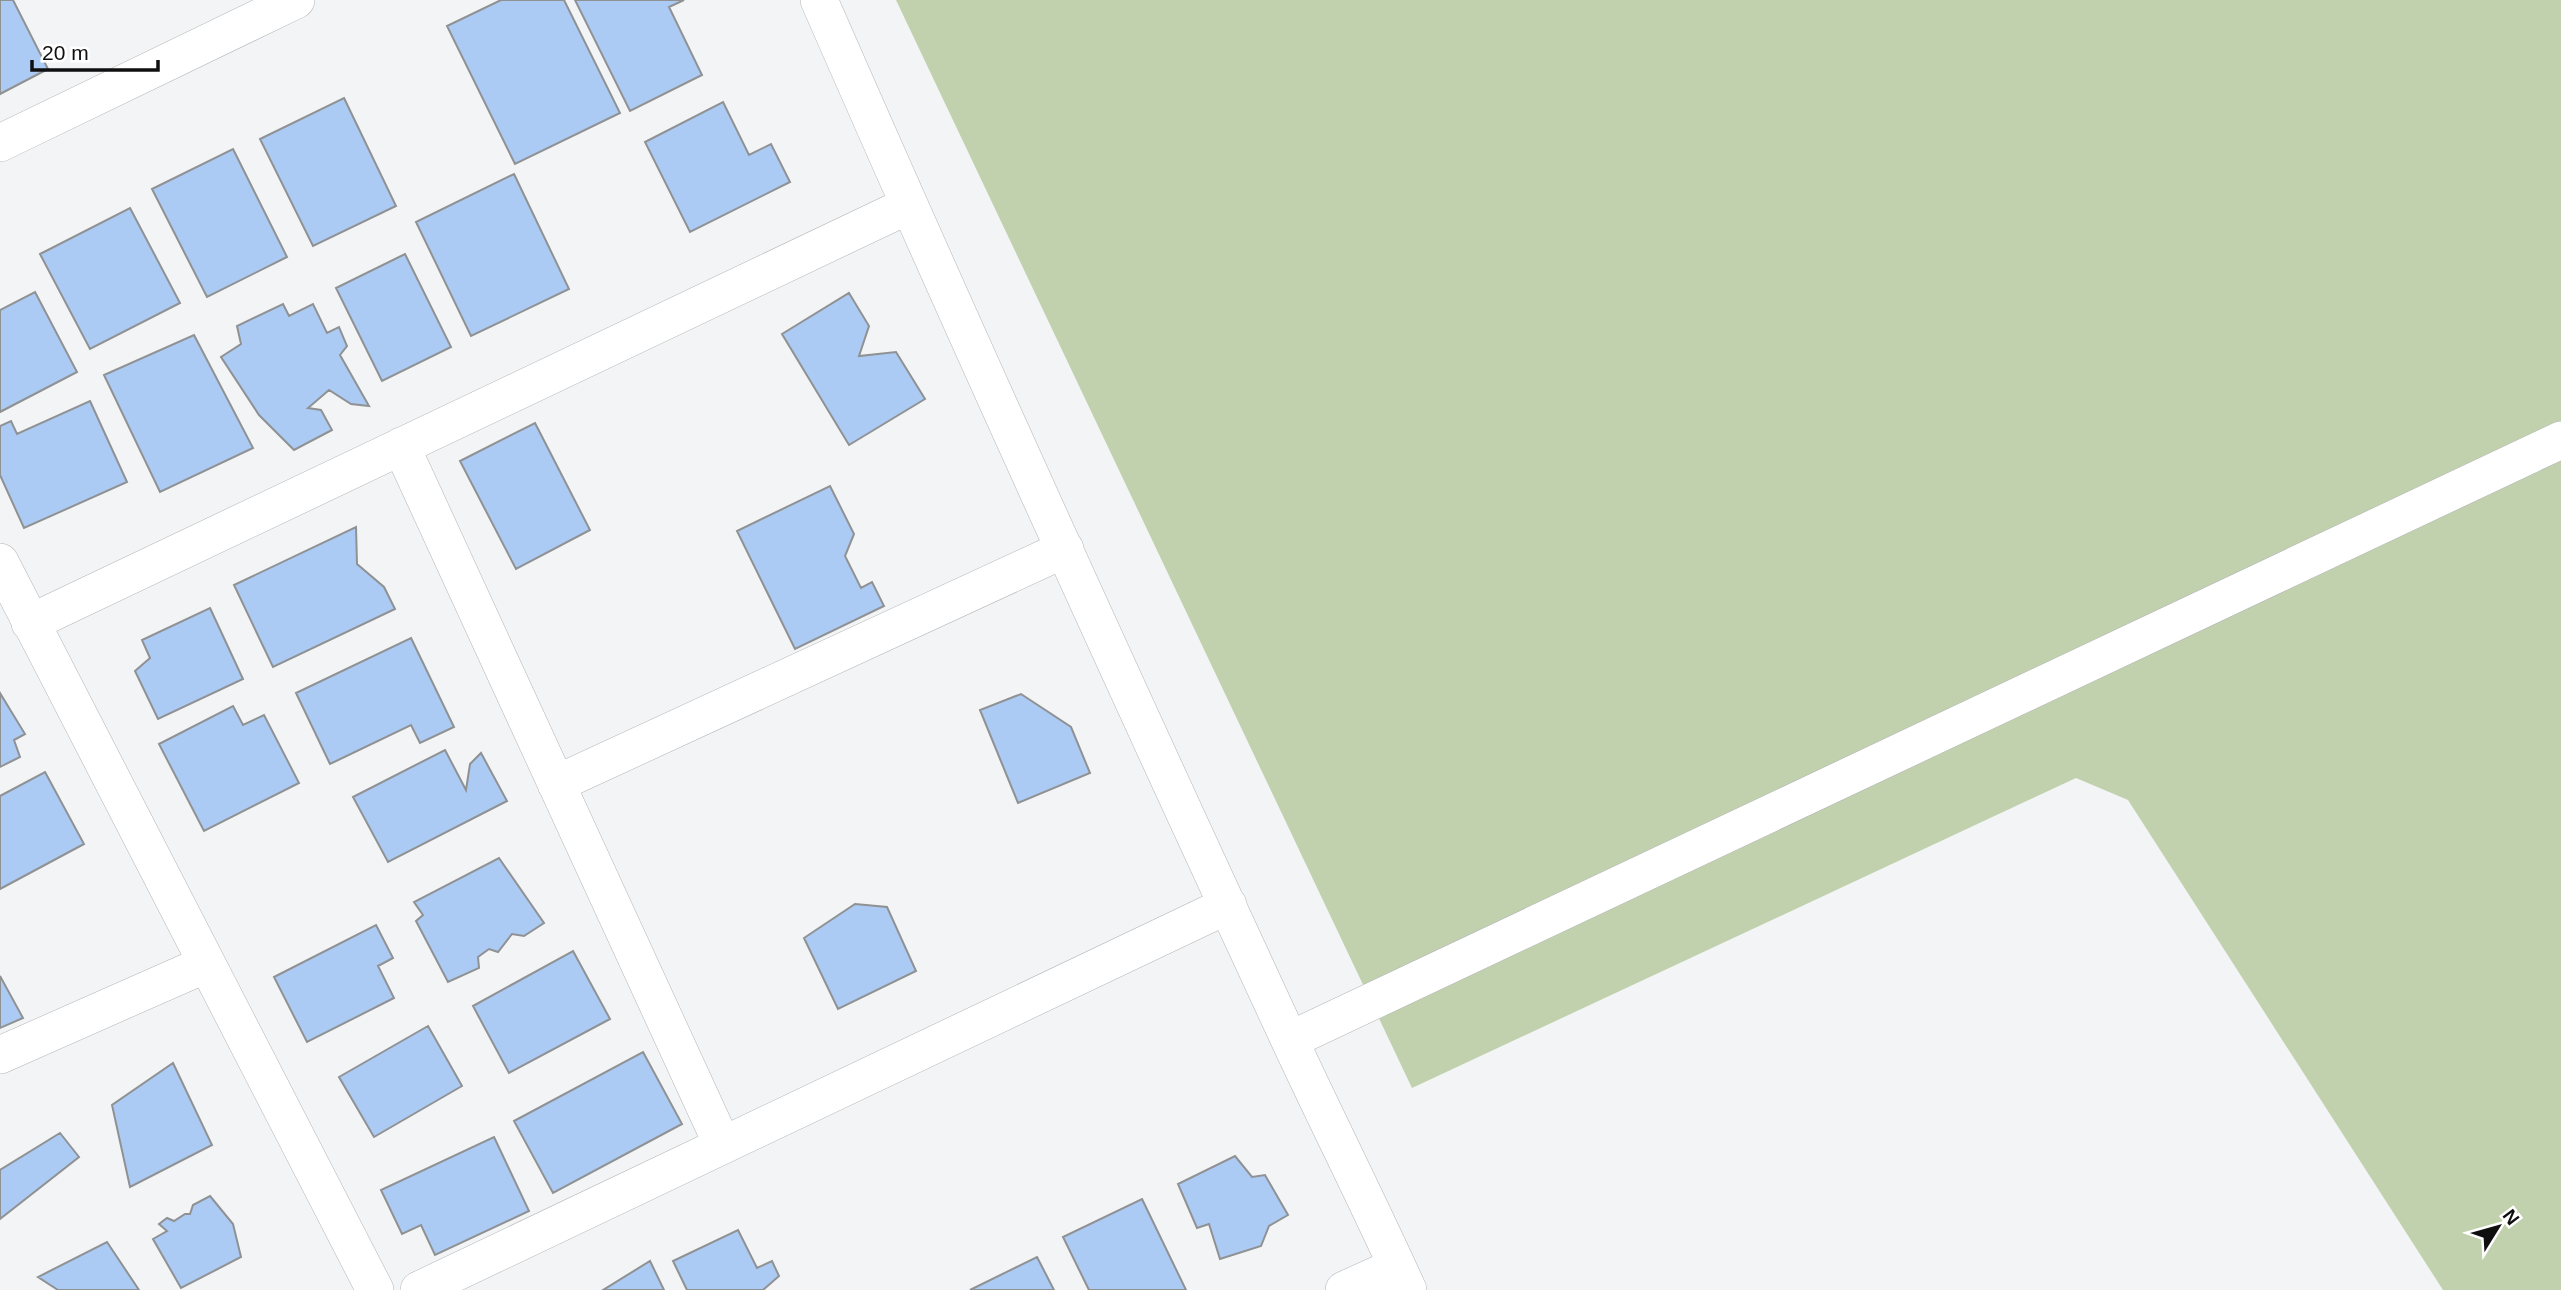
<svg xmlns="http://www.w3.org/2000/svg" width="2561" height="1290" viewBox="0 0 2561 1290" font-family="Helvetica,sans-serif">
  <rect width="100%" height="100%" fill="#f2f4f6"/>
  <!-- green -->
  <path fill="#c1d1ad" d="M 896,0 L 2561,0 L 2561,1290 L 2443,1290 L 2128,800 L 2076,778 L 1412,1088 Z"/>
  <!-- building -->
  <path fill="#accbf4" stroke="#8f9193" stroke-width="2" d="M 0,0 L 13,0 L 48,69 L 0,94 Z
    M 501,0 L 564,0 L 620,113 L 515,164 L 447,26 Z
    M 575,0 L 684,0 L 669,7 L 702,75 L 630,111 Z
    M 344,98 L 396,206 L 313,246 L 260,139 Z
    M 723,102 L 749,155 L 771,144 L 790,182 L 690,232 L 645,142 Z
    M 233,149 L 287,257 L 207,297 L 152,189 Z
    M 514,174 L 569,289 L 471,336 L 416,222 Z
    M 130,208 L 180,303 L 90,349 L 40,254 Z
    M 405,254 L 451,347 L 382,381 L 336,288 Z
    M 35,292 L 77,372 L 0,412 L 0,310 Z
    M 849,293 L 869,326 L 859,356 L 896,352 L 925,399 L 849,445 L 782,334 Z
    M 283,304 L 289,316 L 313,304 L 327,333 L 339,327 L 347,346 L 340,355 L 369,406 L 351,404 L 329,390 L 308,408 L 321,410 L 332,430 L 294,450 L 259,415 L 221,357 L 241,344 L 237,326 Z
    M 194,335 L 253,448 L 160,492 L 104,375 Z
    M 90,401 L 127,482 L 24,528 L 0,475 L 0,426 L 11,421 L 17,434 Z
    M 535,423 L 590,530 L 516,569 L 460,461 Z
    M 830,486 L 854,534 L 845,556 L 861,588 L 872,582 L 884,606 L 795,649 L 737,531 Z
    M 356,527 L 357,564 L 384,587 L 395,609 L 273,667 L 234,585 Z
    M 210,608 L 243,679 L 158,719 L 135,671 L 150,658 L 142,640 Z
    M 411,638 L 454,727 L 420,743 L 411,725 L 330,764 L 296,693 Z
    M 0,693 L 25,734 L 14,740 L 20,757 L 0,767 Z
    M 1021,694 L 1071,727 L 1090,773 L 1018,803 L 980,710 Z
    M 233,706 L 243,725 L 264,715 L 299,783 L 204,831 L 159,744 Z
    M 445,750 L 466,790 L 470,764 L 481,753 L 507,801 L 388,862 L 353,797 Z
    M 45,772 L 84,844 L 0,889 L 0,796 Z
    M 499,858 L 544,923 L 524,936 L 512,934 L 498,952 L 489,949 L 478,957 L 479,968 L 448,982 L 416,921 L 423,915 L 414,902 Z
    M 855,904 L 887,907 L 916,971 L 838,1009 L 804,938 Z
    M 376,925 L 393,958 L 378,966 L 394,998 L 307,1042 L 274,977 Z
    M 573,951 L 610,1019 L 509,1073 L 473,1006 Z
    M 0,976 L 23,1018 L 0,1028 Z
    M 428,1026 L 462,1086 L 374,1137 L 339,1077 Z
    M 643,1052 L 682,1124 L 553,1193 L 514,1121 Z
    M 173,1063 L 212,1145 L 130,1187 L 112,1105 Z
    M 60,1133 L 79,1157 L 0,1219 L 0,1170 Z
    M 494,1137 L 529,1211 L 435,1255 L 421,1225 L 402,1234 L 381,1190 Z
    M 1235,1156 L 1252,1177 L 1265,1175 L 1288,1215 L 1269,1226 L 1261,1246 L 1220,1259 L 1209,1224 L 1197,1228 L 1178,1184 Z
    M 210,1196 L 233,1224 L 241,1257 L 181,1288 L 153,1239 L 167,1231 L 159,1224 L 167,1218 L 174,1221 L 185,1214 L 190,1214 L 193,1205 Z
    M 1142,1199 L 1186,1290 L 1089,1290 L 1063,1237 Z
    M 738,1230 L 757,1268 L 772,1261 L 779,1276 L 763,1290 L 687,1290 L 673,1261 Z
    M 107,1242 L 139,1290 L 58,1290 L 38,1277 Z
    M 1037,1257 L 1054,1290 L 970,1290 Z
    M 650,1261 L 664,1290 L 603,1290 Z"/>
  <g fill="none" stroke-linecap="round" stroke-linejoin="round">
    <defs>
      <path id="minor" d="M 819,0 C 971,348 1129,694 1289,1039 C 1328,1123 1370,1206 1408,1290
        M 0,143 L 296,0
        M 401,446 L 722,1144
        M 0,562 L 375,1290
        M 30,623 L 909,205
        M 556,784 L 1065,549
        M 1290,1040 L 2561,440
        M 0,1055 L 206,964
        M 419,1290 L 1228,905
        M 1344,1290 L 1397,1266"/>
    </defs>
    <!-- minor casing -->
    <use href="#minor" stroke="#b3b5b7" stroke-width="38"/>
    <!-- minor -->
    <use href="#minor" stroke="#fff" stroke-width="37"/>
  </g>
  <!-- north arrow -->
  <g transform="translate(2498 1227) rotate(53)" stroke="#ffffff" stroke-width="5" paint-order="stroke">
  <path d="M0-5L12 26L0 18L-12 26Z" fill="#0f0f10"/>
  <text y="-10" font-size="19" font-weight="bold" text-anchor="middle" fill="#0f0f10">N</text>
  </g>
  <!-- scale -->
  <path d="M32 60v10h126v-10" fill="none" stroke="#0f0f10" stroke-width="3.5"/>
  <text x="42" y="60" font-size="21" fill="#0f0f10" stroke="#ffffff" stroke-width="5" paint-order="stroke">20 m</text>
</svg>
